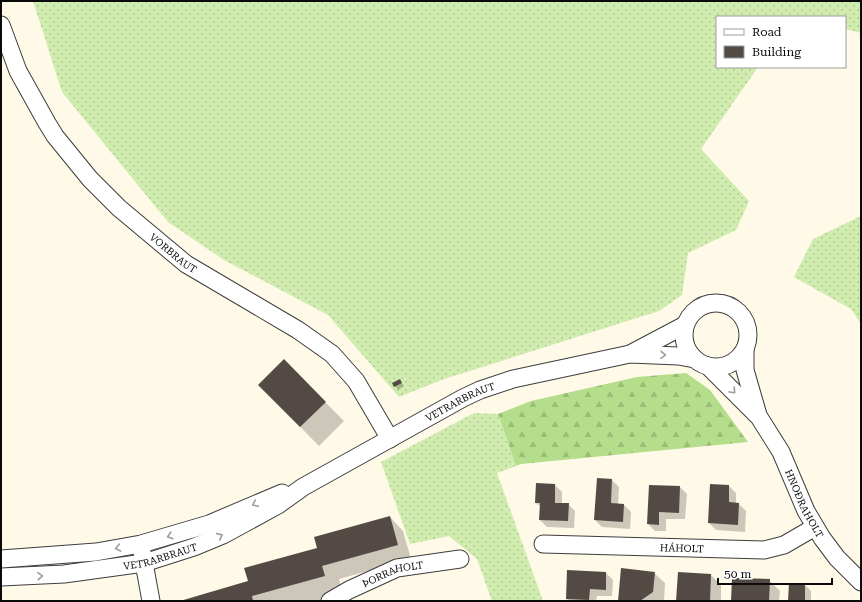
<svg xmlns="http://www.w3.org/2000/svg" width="862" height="602" viewBox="0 0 862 602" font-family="'Roboto Serif',serif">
  <defs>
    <pattern id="grass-dots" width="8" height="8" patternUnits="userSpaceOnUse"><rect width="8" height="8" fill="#d0ecae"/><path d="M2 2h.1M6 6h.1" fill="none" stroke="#b1c994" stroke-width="1.8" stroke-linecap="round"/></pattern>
    <pattern id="forest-firs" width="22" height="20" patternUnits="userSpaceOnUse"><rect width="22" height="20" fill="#b4dd8c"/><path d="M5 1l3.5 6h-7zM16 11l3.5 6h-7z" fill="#99bc77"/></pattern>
  </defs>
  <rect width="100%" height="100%" fill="#fff9e7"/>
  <!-- grass -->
  <path fill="url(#grass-dots)" d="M 33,1 L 861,1 L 861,33 L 845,29 L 845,17 L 717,17 L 717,67 L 758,67 L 701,149 L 749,201 L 736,230 L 688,253 L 682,295 L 659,311 L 444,379 L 399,397 L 328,315 L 224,260 L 168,222 L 62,92 Z
    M 861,216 L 861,324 L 851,309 L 794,277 L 813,239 Z
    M 474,413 L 498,414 L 516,466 L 497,473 L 543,601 L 492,601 L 477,559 L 449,536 L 410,544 L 381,462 Z"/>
  <!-- forest -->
  <path fill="url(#forest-firs)" d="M 686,373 L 710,390 L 748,442 L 521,464 L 516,466 L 498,414 L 531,401 L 637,377 Z"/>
  <!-- shadow -->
  <path fill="#0003" d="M 284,361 L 344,421 L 319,446 L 259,385 Z
    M 400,381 L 404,386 L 398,390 L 394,384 Z
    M 598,479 L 612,480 L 619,487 L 618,504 L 624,505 L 631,512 L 630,529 L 602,527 L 595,520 Z
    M 555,485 L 562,492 L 562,504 L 568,504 L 575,511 L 574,528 L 547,527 L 540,520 L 541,507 L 536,503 Z
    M 711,485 L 729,486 L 736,493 L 736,504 L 739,504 L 746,511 L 745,532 L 716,530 L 709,523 Z
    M 680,487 L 687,494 L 685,519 L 666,519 L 666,531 L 655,531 L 648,524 Z
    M 390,517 L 403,531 L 411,559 L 339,579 L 343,595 L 321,601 L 182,601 L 249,582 L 318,549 Z
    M 606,573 L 613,580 L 612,596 L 597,596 L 596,601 L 569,601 L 567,599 Z
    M 654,573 L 665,583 L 664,601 L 620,601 Z
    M 711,575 L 721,585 L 721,601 L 677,601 Z
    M 769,580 L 780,591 L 779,601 L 732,601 Z
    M 804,584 L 811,591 L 811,601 L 789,601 Z"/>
  <!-- building -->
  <path fill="#534a45" d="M 284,359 L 326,402 L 300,427 L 258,385 Z
    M 400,379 L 402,383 L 394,387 L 392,383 Z
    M 597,478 L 612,479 L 611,503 L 624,504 L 623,522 L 594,520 Z
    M 536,483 L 555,484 L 555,503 L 569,503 L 568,521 L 539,520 L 540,503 L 535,503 Z
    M 710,484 L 729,485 L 729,502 L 739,503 L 738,525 L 708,523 Z
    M 649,485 L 680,486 L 679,513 L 659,512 L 659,525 L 647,524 Z
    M 390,516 L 398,545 L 322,566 L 325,576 L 252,596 L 253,601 L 180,601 L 248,581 L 244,568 L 317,548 L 314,537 Z
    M 621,568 L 655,572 L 653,592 L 640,601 L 618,601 Z
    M 567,570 L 606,572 L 606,590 L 590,589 L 589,600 L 566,599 Z
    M 678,572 L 711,574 L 710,601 L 676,601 Z
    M 732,578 L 770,579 L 769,601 L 731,601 Z
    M 789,583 L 805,583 L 805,601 L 788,601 Z"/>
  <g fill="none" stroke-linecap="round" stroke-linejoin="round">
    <defs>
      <g id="minor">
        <path id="s1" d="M 1,25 L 18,71 L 47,123 L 55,136 L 90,179 L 119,208 L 186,264 L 298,330 L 332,354 L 356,381 L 390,439"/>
        <circle cx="716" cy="335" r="32"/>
        <path d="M 745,349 L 745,370 L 758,415"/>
        <path d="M 632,353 L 685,325"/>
        <path id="s2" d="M 708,366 L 759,417 L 781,452 L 806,511 L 822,538 L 837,558 L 861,582"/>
        <path id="s3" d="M 543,544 L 764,550 L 784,545 L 815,527"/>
        <path d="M 142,552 L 151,601"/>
        <path d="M 1,559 L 96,552 L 141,544 L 209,524 L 282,493"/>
        <path id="s4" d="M 1,577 L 64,574 L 144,563 L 194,547 L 223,535 L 278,505 L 303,487 L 463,398 L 480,390 L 513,379 L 630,354 L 678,356 L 695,359"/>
        <path id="s5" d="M 330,601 L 349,590 L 397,568 L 460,559"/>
      </g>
    </defs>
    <!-- minor casing -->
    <use href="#minor" stroke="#3d3d3d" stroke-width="19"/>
    <!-- minor -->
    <use href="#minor" stroke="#fff" stroke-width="17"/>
  </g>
  <!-- one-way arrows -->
  <defs><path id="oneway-chevron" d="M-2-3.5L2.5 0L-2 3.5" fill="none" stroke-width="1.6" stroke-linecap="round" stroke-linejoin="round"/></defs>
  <g stroke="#9d9d9d">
    <use href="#oneway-chevron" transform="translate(663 355) rotate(3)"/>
    <use href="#oneway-chevron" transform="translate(733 391) rotate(47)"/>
    <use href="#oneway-chevron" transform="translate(255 504) rotate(155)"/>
    <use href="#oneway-chevron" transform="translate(170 536) rotate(163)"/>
    <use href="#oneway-chevron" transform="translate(220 536) rotate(-24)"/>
    <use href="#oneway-chevron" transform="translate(118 548) rotate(169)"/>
    <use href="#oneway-chevron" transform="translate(40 576) rotate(-4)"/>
  </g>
  <g text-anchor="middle" stroke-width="4" stroke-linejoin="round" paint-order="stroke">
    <!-- street labels -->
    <g font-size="10" fill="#0a0a0a" stroke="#fff">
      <text dy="4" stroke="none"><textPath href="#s1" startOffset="291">VORBRAUT</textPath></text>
      <text dy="4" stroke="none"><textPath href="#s4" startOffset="500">VETRARBRAUT</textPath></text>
      <text dy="4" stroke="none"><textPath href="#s2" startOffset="170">HNOÐRAHOLT</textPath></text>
      <text dy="4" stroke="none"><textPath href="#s3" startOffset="139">HÁHOLT</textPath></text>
      <text dy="4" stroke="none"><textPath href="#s4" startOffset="161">VETRARBRAUT</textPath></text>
      <text dy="4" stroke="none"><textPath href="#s5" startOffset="69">ÞORRAHOLT</textPath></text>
    </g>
  </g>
  <!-- border -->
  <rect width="862" height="602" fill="none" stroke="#0a0a0a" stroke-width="4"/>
  <!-- legend -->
  <rect x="716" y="16" width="130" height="52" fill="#ffffff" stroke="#9d9d9d"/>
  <rect x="724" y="29" width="20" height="6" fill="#ffffff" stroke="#9d9d9d"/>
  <text x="752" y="36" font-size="12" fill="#0a0a0a">Road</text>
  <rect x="724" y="46" width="20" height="12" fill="#534a45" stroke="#9d9d9d"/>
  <text x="752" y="56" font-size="12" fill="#0a0a0a">Building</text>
  <!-- scale -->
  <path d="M718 578v6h114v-6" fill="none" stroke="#0a0a0a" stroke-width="2"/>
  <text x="724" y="578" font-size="12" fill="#0a0a0a" stroke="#ffffff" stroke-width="3" paint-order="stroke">50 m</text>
</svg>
